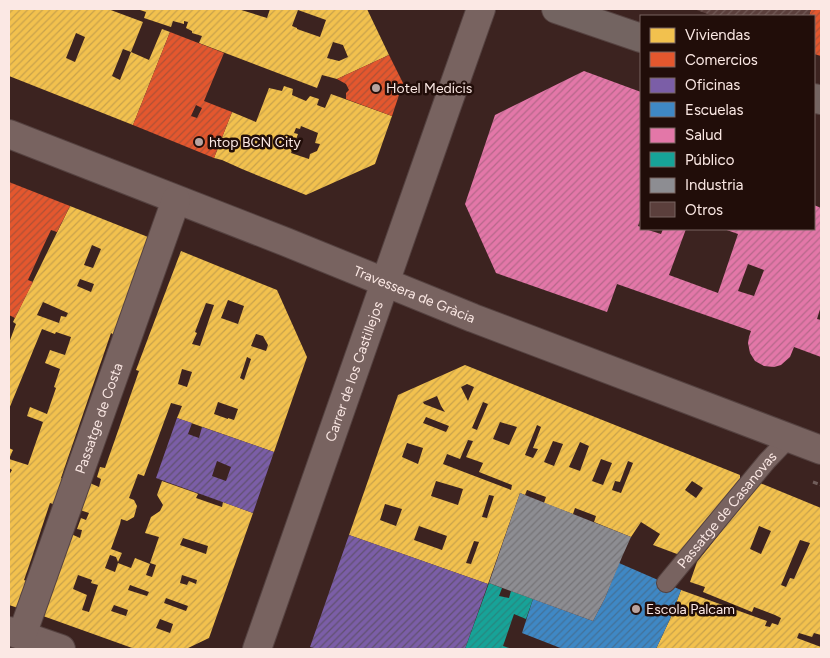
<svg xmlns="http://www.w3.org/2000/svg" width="830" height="658" viewBox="0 0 830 658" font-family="Figtree,sans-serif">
  <defs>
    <pattern id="homes-hatch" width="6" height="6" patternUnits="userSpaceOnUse" patternTransform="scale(1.25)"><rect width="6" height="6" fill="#f2c14e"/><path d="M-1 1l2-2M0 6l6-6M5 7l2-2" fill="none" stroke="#c8a24c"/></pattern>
    <pattern id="shops-hatch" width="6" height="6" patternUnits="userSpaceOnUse" patternTransform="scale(1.25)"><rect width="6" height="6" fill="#e4572e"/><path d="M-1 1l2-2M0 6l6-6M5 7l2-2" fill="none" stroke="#ae5136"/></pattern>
    <pattern id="offices-hatch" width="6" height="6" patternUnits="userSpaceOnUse" patternTransform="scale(1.25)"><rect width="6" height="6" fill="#7b5ea7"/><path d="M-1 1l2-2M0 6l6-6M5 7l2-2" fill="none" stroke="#615171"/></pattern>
    <pattern id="schools-hatch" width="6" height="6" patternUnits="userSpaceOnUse" patternTransform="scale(1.25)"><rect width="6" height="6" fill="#3f88c5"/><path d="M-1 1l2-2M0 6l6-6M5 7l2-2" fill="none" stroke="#437198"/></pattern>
    <pattern id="health-hatch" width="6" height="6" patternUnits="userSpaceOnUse" patternTransform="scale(1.25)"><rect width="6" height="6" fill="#e377a8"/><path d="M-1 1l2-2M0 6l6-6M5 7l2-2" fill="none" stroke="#b5688a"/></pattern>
    <pattern id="public-hatch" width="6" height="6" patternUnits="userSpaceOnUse" patternTransform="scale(1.25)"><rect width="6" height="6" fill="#17a398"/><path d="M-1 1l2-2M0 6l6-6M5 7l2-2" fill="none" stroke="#27877f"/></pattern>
    <pattern id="industry-hatch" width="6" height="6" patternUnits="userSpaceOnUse" patternTransform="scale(1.25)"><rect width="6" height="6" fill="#8d8d92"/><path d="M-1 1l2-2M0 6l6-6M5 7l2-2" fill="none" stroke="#767477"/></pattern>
    <pattern id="building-hatch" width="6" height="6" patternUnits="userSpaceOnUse" patternTransform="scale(1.25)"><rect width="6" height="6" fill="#5b3f3c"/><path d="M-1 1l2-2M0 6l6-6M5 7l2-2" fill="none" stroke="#735b58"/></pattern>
  </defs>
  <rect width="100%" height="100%" fill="#3c2320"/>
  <!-- homes -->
  <path fill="url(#homes-hatch)" fill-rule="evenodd" d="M 9,9 L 108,9 L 143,22 L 131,52 L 123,49 L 112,76 L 120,80 L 131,52 L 149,60 L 162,29 L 170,32 L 133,125 L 9,76 ZM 76,33 L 85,37 L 75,62 L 66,58 Z
    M 137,9 L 238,9 L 267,18 L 270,9 L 367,9 L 389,55 L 337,79 L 322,75 L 317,88 L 199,43 L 202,36 L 192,33 L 192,31 L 186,28 L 188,22 L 184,21 L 184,24 L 173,21 L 171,27 L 144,18 L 146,12 ZM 298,10 L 326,20 L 320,37 L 297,29 L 297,28 L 292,26 ZM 333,42 L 343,45 L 348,57 L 339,61 L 327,58 Z
    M 284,86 L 293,89 L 292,95 L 306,101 L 310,96 L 319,99 L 317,105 L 325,108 L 331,94 L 392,116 L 375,164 L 306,195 L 242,169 L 222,160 L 214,158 L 232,112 L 256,122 L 269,88 L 282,91 ZM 301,126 L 318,133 L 315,143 L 320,144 L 317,151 L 310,154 L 309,159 L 291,153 L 298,134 L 294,133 L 296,128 L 300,129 Z
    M 70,206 L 148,237 L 114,335 L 111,333 L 61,478 L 70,481 L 61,507 L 50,503 L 30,563 L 24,580 L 34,584 L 24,610 L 9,605 L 9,475 L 12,470 L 9,468 L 9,448 L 13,450 L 9,459 L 28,465 L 43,422 L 27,416 L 30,407 L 47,414 L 56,388 L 54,387 L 60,369 L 45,363 L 50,350 L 65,355 L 71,337 L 56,332 L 55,334 L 42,329 L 9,409 L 9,343 L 16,324 L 13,322 ZM 92,245 L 101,249 L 93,268 L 84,265 ZM 80,279 L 94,284 L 91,292 L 77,286 ZM 43,302 L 68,313 L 66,317 L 61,316 L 59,323 L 37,315 Z
    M 181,251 L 277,290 L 307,357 L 274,452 L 177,418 L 182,406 L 171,403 L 144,476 L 138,474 L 129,498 L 134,500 L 137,506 L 134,517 L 127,521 L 121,519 L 120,524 L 111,549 L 122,553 L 118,562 L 116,557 L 110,555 L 105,568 L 115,572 L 118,563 L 131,568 L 135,558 L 150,564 L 146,575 L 152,577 L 156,565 L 150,563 L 159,537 L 145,533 L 151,517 L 160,511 L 163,505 L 157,495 L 162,481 L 196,493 L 198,494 L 196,498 L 216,505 L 222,507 L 223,502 L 253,513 L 209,638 L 186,649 L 135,649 L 43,616 L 71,534 L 80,538 L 82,530 L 77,529 L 81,518 L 86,520 L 89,513 L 80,510 L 90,483 L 99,487 L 101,479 L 97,477 L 100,467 L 105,468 L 139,371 L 136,370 ZM 228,300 L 244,306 L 238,324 L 221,318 ZM 206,303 L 214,305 L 200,346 L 192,344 L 197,333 L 195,332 ZM 256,334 L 263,336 L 268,345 L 266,351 L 251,346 ZM 247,357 L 251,359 L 244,380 L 240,378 ZM 182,369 L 192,372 L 187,387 L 178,384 ZM 218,402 L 238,409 L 234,420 L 228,418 L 228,419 L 214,414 ZM 183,538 L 208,546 L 206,554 L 180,545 ZM 78,575 L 92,580 L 91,583 L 98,585 L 89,612 L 82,610 L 87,595 L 73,589 ZM 182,575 L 197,580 L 196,584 L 189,581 L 187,585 L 180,583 ZM 130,585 L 149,592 L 147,596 L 128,590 ZM 166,598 L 188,606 L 186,611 L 164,603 ZM 114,605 L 128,610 L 126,616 L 111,611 ZM 160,619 L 173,624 L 170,633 L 156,628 Z
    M 465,365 L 740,475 L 740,482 L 685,557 L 653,545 L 660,534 L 641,522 L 631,537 L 594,522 L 596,516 L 575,508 L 573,514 L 544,503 L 546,497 L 527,490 L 525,495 L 520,493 L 488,584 L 349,535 L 398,395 ZM 467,384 L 474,387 L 468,401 L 461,387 ZM 437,396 L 441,406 L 445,412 L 424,404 L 423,402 ZM 483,402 L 488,404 L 477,430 L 472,428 ZM 426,417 L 449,426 L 446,432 L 423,423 ZM 500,422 L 517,427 L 509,445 L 493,439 ZM 537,425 L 541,427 L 533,448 L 538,449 L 533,458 L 525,455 ZM 468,440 L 473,441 L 466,457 L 483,463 L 479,472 L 512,485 L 511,490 L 443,464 L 447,454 L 460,459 ZM 553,441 L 563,444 L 554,466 L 544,462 ZM 580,442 L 589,446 L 580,471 L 569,467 ZM 407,443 L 423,448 L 418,464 L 402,457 ZM 601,459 L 612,463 L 603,485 L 592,481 ZM 628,461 L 633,463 L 621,493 L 612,490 L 615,481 L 620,482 ZM 436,481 L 463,489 L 458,505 L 431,496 ZM 692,481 L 703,488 L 696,498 L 685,490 ZM 489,495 L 494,496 L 487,518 L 482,517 ZM 385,504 L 402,509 L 396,526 L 380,520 ZM 419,526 L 447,536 L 442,550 L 414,540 ZM 474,541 L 479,542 L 471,564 L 466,563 Z
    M 760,483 L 821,508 L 821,635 L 814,633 L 812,637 L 799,633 L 797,638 L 821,647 L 821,649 L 656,649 L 670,619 L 681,590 L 767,621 L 765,626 L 770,627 L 772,623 L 778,625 L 781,618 L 775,615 L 754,607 L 752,612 L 703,592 L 705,587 L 690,582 L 697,562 ZM 759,526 L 771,531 L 761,554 L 750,549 ZM 800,540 L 810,543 L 794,579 L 790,578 L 786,587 L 781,585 Z"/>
  <!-- shops -->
  <path fill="url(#shops-hatch)" fill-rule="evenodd" d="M 811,9 L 821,9 L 821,56 L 814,54 L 814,16 L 809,16 Z
    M 170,32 L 224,53 L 204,101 L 232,112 L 214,158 L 133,125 ZM 196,105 L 202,108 L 197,118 L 191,116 Z
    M 389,55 L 403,83 L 392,116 L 346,99 L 346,93 L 349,90 L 346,84 L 337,79 Z
    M 9,182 L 70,206 L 57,232 L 51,230 L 42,249 L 28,280 L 33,282 L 15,318 L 9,315 Z"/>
  <!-- offices -->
  <path fill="url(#offices-hatch)" fill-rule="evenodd" d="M 177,418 L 192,423 L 188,434 L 199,438 L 202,427 L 274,452 L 253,513 L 156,478 ZM 217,461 L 231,467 L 226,481 L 212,476 Z
    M 349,535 L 488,584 L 465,649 L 317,649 L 310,647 Z"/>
  <!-- schools -->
  <path fill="url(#schools-hatch)" d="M 619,563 L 681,590 L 670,619 L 656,649 L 563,649 L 522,633 L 533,599 L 593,621 L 605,598 Z"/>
  <!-- health -->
  <path fill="url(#health-hatch)" fill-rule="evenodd" d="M 584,71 L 641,92 L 641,217 L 638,226 L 641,227 L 641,229 L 645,229 L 661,234 L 663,229 L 686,229 L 669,275 L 718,293 L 738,234 L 724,229 L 814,229 L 814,205 L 821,208 L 821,306 L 817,319 L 821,320 L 821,357 L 794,347 L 790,357 L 781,365 L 774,367 L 764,366 L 755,361 L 750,353 L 748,343 L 749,337 L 751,331 L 617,284 L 607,312 L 496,273 L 465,204 L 495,115 ZM 748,264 L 764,270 L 754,296 L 738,291 Z"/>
  <!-- public -->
  <path fill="url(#public-hatch)" d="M 489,583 L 502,588 L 499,596 L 509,598 L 511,591 L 533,599 L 526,619 L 514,614 L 503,646 L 512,649 L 465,649 Z"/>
  <!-- industry -->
  <path fill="url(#industry-hatch)" d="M 520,493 L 631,537 L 622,557 L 605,598 L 593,621 L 489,583 Z"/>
  <!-- building -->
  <path fill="url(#building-hatch)" d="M 694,9 L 811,9 L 809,16 L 713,16 Z"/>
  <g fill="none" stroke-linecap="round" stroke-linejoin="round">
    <defs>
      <g id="lane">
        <path id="s1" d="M 666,583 L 767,461 L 789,438"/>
      </g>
      <g id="street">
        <path id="s2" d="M 9,134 L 286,242 L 473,318 L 821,450"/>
        <path d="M 9,631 L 61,649"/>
        <path id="s3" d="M 22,635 L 176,200"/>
        <path id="s4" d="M 257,649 L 445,111 L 481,9"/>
      </g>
      <path id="secondary" d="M 556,9 L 641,38
        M 814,98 L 821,100"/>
    </defs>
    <!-- lane casing -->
    <use href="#lane" stroke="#554240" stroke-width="20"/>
    <!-- street casing -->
    <use href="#street" stroke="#554240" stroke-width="30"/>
    <!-- secondary casing -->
    <use href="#secondary" stroke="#554240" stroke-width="30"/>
    <!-- path -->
    <path stroke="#705d5a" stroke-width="3" stroke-dasharray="5 2.5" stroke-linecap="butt" d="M 813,482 L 821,485"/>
    <!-- lane -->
    <use href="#lane" stroke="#786360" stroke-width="18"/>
    <!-- street -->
    <use href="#street" stroke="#786360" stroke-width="28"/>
    <!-- secondary -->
    <use href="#secondary" stroke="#736461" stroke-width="28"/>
  </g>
  <!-- markers -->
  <g fill="#b8a39f" stroke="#210d09" stroke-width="2">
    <circle cx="376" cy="88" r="5"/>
    <circle cx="199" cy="142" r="5"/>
    <circle cx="636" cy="609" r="5"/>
  </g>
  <g text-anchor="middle" stroke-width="5" stroke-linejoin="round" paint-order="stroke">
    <!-- poi labels -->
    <g font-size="14" fill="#fbe8e4" stroke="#210d09" text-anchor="start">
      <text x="386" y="93">Hotel Medicis</text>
      <text x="209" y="147">htop BCN City</text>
      <text x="646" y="614">Escola Palcam</text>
    </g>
    <!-- street labels -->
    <g font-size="14" fill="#fbe8e4" stroke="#210d09">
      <text dy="5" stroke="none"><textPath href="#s2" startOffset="436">Travessera de Gràcia</textPath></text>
      <text dy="5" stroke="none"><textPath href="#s4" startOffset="294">Carrer de los Castillejos</textPath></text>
      <text dy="5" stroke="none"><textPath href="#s3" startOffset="230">Passatge de Costa</textPath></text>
      <text dy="5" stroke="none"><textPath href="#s1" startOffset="95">Passatge de Casanovas</textPath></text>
    </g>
  </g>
  <!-- border -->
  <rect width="830" height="658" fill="none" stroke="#fbe8e4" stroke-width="20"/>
  <!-- legend -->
  <rect x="640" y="15" width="175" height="215" fill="#210d09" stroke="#786561"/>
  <rect x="650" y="28" width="25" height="15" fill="#f2c14e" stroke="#786561"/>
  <text x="685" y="40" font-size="15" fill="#fbe8e4">Viviendas</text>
  <rect x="650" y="52" width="25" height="15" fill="#e4572e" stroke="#786561"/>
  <text x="685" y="65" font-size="15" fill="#fbe8e4">Comercios</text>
  <rect x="650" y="78" width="25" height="15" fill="#7b5ea7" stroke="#786561"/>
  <text x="685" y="90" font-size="15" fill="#fbe8e4">Oficinas</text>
  <rect x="650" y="102" width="25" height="15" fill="#3f88c5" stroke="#786561"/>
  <text x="685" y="115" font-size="15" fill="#fbe8e4">Escuelas</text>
  <rect x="650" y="128" width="25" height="15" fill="#e377a8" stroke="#786561"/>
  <text x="685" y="140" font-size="15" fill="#fbe8e4">Salud</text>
  <rect x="650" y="152" width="25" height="15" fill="#17a398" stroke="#786561"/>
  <text x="685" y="165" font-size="15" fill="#fbe8e4">Público</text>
  <rect x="650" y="178" width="25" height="15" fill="#8d8d92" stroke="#786561"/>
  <text x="685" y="190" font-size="15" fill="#fbe8e4">Industria</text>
  <rect x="650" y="202" width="25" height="15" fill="#5b3f3c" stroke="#786561"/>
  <text x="685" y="215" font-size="15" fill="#fbe8e4">Otros</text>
</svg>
